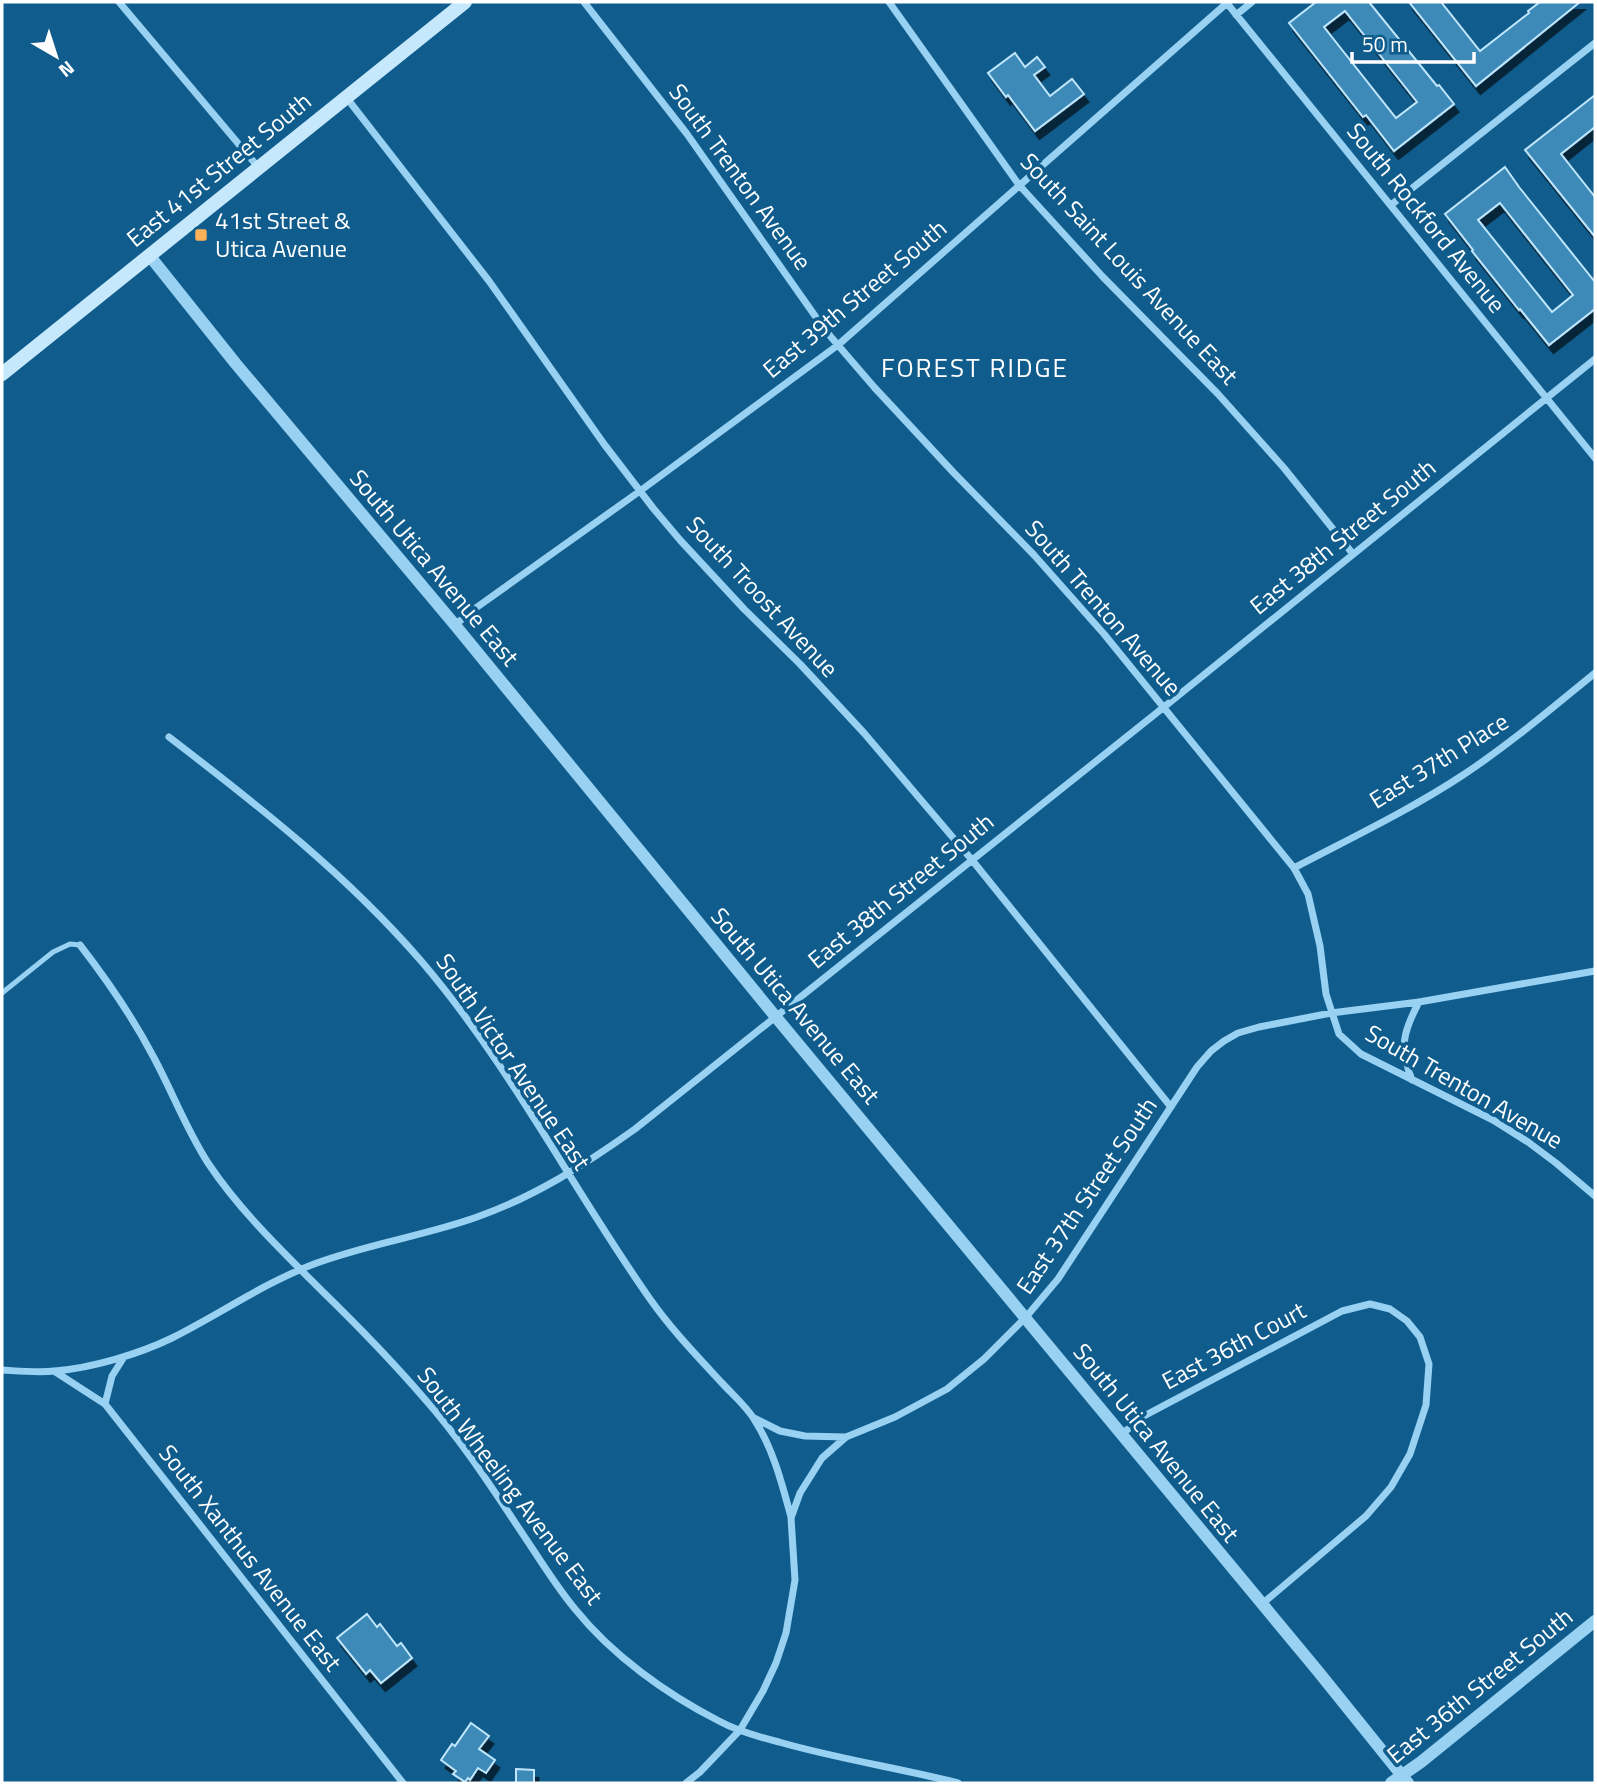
<svg xmlns="http://www.w3.org/2000/svg" width="1597" height="1785" viewBox="0 0 1597 1785" font-family="'Titillium Web',sans-serif">
  <defs>
    <filter id="shadow"><feDropShadow dx="4.5" dy="8" stdDeviation="0" flood-color="#0009"/></filter>
  </defs>
  <rect width="100%" height="100%" fill="#105d8d"/>
  <!-- building -->
  <path fill="#3d8ab8" stroke="#bfe6fd" stroke-width="2" fill-rule="evenodd" filter="url(#shadow)" d="M 1316,2 L 1369,2 L 1437,86 L 1439,85 L 1454,104 L 1394,151 L 1366,115 L 1363,117 L 1289,23 ZM 1345,11 L 1417,102 L 1396,118 L 1324,27 Z
    M 1409,2 L 1441,2 L 1480,51 L 1529,13 L 1528,11 L 1540,2 L 1580,2 L 1476,86 Z
    M 1015,53 L 1025,67 L 1037,57 L 1045,67 L 1034,75 L 1050,96 L 1072,79 L 1084,94 L 1035,131 L 1008,95 L 1006,97 L 988,73 Z
    M 1595,95 L 1595,127 L 1561,154 L 1595,197 L 1595,237 L 1525,150 Z
    M 1505,167 L 1519,187 L 1595,282 L 1595,309 L 1549,345 L 1520,309 L 1519,310 L 1472,251 L 1473,250 L 1445,214 ZM 1500,203 L 1573,295 L 1552,312 L 1478,220 Z
    M 367,1614 L 377,1627 L 380,1624 L 397,1646 L 401,1643 L 412,1658 L 381,1683 L 370,1670 L 366,1674 L 337,1638 Z
    M 471,1723 L 489,1736 L 479,1749 L 495,1760 L 486,1773 L 478,1768 L 470,1780 L 468,1778 L 465,1782 L 453,1774 L 456,1771 L 441,1760 L 452,1744 L 455,1746 Z
    M 516,1769 L 534,1770 L 534,1783 L 516,1783 Z"/>
  <g fill="none" stroke-linecap="round" stroke-linejoin="round">
    <!-- service -->
    <path stroke="#98d1f2" stroke-width="5" d="M 2,993 L 53,952 L 70,944 L 80,945"/>
    <!-- minor -->
    <path stroke="#98d1f2" stroke-width="7" d="M 119,2 L 258,167
      M 584,2 L 687,134 L 825,330 L 874,387 L 953,472 L 1034,555 L 1104,634 L 1294,868 L 1308,894 L 1320,946 L 1326,994 L 1339,1034 L 1361,1054 L 1493,1120 L 1528,1142 L 1556,1163 L 1595,1196
      M 889,2 L 1019,185 L 1102,276 L 1218,394 L 1284,468 L 1353,554
      M 1226,2 L 1595,458
      M 1236,15 L 1252,2
      M 346,97 L 489,281 L 604,444 L 653,508 L 680,540 L 744,609 L 800,664 L 864,733 L 972,860 L 1171,1107
      M 1391,205 L 1595,43
      M 455,625 L 473,610 L 640,491 L 838,345 L 1227,3
      M 169,737 C 259,806 347,875 422,962 C 510,1065 572,1188 650,1299 C 671,1329 697,1356 722,1383 C 733,1395 746,1406 754,1419 C 773,1448 782,1484 791,1517
      M 1294,868 C 1351,838 1410,810 1463,775 C 1510,744 1552,708 1595,673
      M 80,945 C 107,980 132,1016 153,1056 C 172,1091 186,1129 208,1163 C 240,1211 282,1251 322,1291 C 357,1325 391,1360 423,1397 C 465,1444 499,1499 534,1551 C 547,1571 560,1591 575,1609 C 612,1655 666,1694 719,1721 C 737,1731 759,1737 779,1742 C 838,1759 899,1768 958,1783
      M 1412,1080 C 1399,1047 1403,1032 1419,1002
      M 2,1370 C 19,1371 38,1373 55,1371 C 92,1368 139,1354 172,1338 C 220,1314 264,1283 314,1264 C 367,1244 424,1236 477,1217 C 534,1197 586,1164 635,1129 L 1164,707 L 1595,359
      M 54,1371 L 105,1404 L 403,1783
      M 105,1404 L 112,1376 L 124,1357
      M 754,1418 L 780,1431 L 805,1436 L 845,1437
      M 1122,1434 L 1144,1416 L 1342,1311 L 1370,1304 L 1390,1309 L 1407,1321 L 1420,1337 L 1429,1364 L 1426,1405 L 1410,1454 L 1391,1487 L 1366,1516 L 1262,1604
      M 686,1783 L 700,1772 L 740,1730 L 763,1691 L 776,1663 L 786,1633 L 795,1580 L 791,1518 L 800,1493 L 822,1458 L 846,1437 L 895,1417 L 947,1389 L 984,1359 L 1026,1317 L 1058,1279 L 1197,1067 L 1211,1051 L 1224,1041 L 1238,1033 L 1259,1027 L 1331,1013 L 1419,1002 L 1595,971"/>
    <!-- tertiary -->
    <path stroke="#98d1f2" stroke-width="12" d="M 149,255 L 236,364 L 455,625 L 775,1016 L 1317,1670 L 1408,1783
      M 1391,1783 L 1421,1762 L 1595,1621"/>
    <!-- secondary -->
    <path stroke="#c6e8fc" stroke-width="14" d="M 2,374 L 465,2"/>
  </g>
  <!-- markers -->
  <rect fill="#ffb159" stroke="#105d8d" stroke-width="2.5" x="194" y="228" width="14" height="14" rx="3.5"/>
  <g text-anchor="middle" stroke-width="7" stroke-linejoin="round" paint-order="stroke">
    <!-- street labels -->
    <g font-size="24" fill="#fff" stroke="#105d8d">
      <text transform="translate(219 170) rotate(-39)" y="8">East 41st Street South</text>
      <text transform="translate(740 177) rotate(54)" y="8">South Trenton Avenue</text>
      <text transform="translate(1426 218) rotate(51)" y="8">South Rockford Avenue</text>
      <text transform="translate(1129 269) rotate(47)" y="8">South Saint Louis Avenue East</text>
      <text transform="translate(855 299) rotate(-40)" y="8">East 39th Street South</text>
      <text transform="translate(1343 537) rotate(-39)" y="8">East 38th Street South</text>
      <text transform="translate(434 568) rotate(50)" y="8">South Utica Avenue East</text>
      <text transform="translate(762 597) rotate(47)" y="8">South Troost Avenue</text>
      <text transform="translate(1103 608) rotate(49)" y="8">South Trenton Avenue</text>
      <text transform="translate(1439 761) rotate(-32)" y="8">East 37th Place</text>
      <text transform="translate(901 891) rotate(-39)" y="8">East 38th Street South</text>
      <text transform="translate(795 1006) rotate(50)" y="8">South Utica Avenue East</text>
      <text transform="translate(513 1062) rotate(56)" y="8">South Victor Avenue East</text>
      <text transform="translate(1464 1087) rotate(30)" y="8">South Trenton Avenue</text>
      <text transform="translate(1087 1196) rotate(-56)" y="8">East 37th Street South</text>
      <text transform="translate(1234 1346) rotate(-28)" y="8">East 36th Court</text>
      <text transform="translate(1156 1443) rotate(51)" y="8">South Utica Avenue East</text>
      <text transform="translate(510 1486) rotate(53)" y="8">South Wheeling Avenue East</text>
      <text transform="translate(250 1558) rotate(52)" y="8">South Xanthus Avenue East</text>
      <text transform="translate(1480 1686) rotate(-39)" y="8">East 36th Street South</text>
    </g>
    <!-- poi labels -->
    <g font-size="24" fill="#fff" stroke="#105d8d" text-anchor="start">
      <text x="215" y="229">41st Street &amp;<tspan x="215" dy="28">Utica Avenue</tspan></text>
    </g>
    <!-- neighbourhood labels -->
    <g font-size="26" letter-spacing="2" fill="#fff" stroke="#105d8d">
      <text x="975" y="377">FOREST RIDGE</text>
    </g>
  </g>
  <!-- border -->
  <rect width="1597" height="1785" fill="none" stroke="#ffffff" stroke-width="7"/>
  <!-- north arrow -->
  <g transform="translate(56 56) rotate(141)" stroke="#105d8d" stroke-width="5" paint-order="stroke">
  <path d="M0-5L12 26L0 18L-12 26Z" fill="#ffffff"/>
  <text y="-10" font-size="19" font-weight="bold" text-anchor="middle" fill="#ffffff">N</text>
  </g>
  <!-- scale -->
  <path d="M1352 52v10h122v-10" fill="none" stroke="#ffffff" stroke-width="3.5"/>
  <text x="1362" y="52" font-size="21" fill="#ffffff" stroke="#105d8d" stroke-width="5" paint-order="stroke">50 m</text>
</svg>
